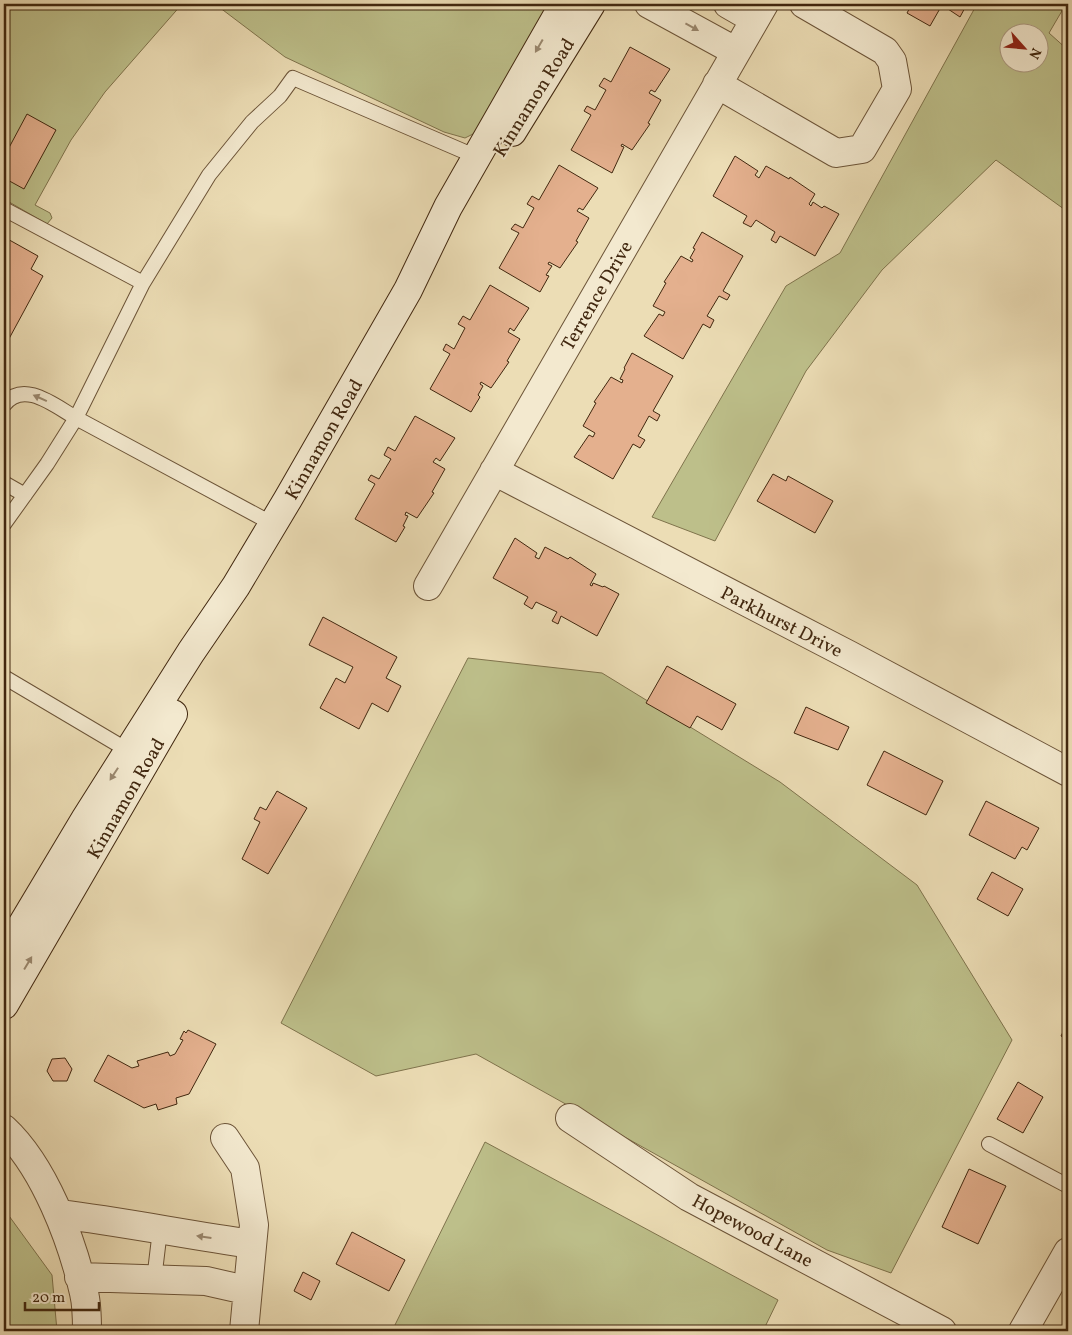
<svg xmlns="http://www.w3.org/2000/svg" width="1072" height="1335" viewBox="0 0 1072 1335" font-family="Vollkorn,serif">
  <rect width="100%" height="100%" fill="#ecddb5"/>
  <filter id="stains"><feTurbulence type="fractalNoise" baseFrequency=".004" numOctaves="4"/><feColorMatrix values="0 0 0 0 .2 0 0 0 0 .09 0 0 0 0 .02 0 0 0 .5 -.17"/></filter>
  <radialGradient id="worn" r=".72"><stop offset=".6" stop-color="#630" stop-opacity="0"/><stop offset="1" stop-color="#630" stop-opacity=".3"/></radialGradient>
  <!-- green -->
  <path fill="#bdbf8a" stroke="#7f734c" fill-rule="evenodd" d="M 4,4 L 182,4 L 105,92 L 71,140 L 35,205 L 50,213 L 52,218 L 47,224 L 4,199 Z
    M 215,4 L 543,4 L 545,18 L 481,130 L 465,138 L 444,132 L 285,57 Z
    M 977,4 L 1066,4 L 1049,33 L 1068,50 L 1068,212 L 996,160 L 882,270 L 806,371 L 715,541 L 652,517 L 786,286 L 840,253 ZM 1040,32 L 1040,62 L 1010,62 L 1010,32 Z
    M 468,658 L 602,673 L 780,782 L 917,885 L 1012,1040 L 891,1273 L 827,1250 L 476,1054 L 376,1076 L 281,1023 Z
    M 485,1142 L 778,1300 L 763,1331 L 392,1331 Z
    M 4,1209 L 52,1275 L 57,1331 L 4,1331 Z"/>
  <!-- building -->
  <path fill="#e4b08e" stroke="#41270f" d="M 912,4 L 967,4 L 960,17 L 942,5 L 930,26 L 907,13 Z
    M 630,47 L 670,69 L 655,92 L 651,90 L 649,93 L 661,100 L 648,123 L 650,124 L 632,150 L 622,144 L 621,146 L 624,147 L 612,173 L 571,150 L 591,115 L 584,111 L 587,106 L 595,110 L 606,90 L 599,86 L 604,78 L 611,82 Z
    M 27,114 L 56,130 L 24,189 L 4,178 L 4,157 Z
    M 735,156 L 758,171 L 755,175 L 759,178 L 766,166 L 789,179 L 790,177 L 815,194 L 809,204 L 811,206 L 813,202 L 822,208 L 824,206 L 839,214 L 815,256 L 780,236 L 776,243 L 771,240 L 775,232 L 756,220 L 751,227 L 743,223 L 747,216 L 713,196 Z
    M 559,165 L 598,188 L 583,210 L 579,208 L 577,211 L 589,218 L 576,241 L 578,242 L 560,268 L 549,262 L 548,264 L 552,266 L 546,275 L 549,276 L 540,292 L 499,268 L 519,233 L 511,229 L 515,224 L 523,228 L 534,208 L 527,204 L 532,196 L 539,200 Z
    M 702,232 L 743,256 L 723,291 L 730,295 L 727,300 L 719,296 L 707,316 L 714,320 L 710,328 L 703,324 L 683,359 L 644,336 L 659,314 L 663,316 L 665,312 L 653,306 L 666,283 L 664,282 L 681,256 L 692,262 L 693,260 L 690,258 L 695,249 L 693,248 Z
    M 4,237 L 38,256 L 31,269 L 43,276 L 4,348 Z
    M 490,285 L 529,308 L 514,331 L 510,328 L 508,332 L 520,339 L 507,361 L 509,362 L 491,388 L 481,382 L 480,384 L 483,386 L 478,395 L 480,397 L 471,412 L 430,389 L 450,354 L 443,350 L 446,344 L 454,349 L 465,328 L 458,324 L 463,316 L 470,320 Z
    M 632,353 L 673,376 L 653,411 L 660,415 L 657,421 L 649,416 L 638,436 L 645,440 L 640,448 L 633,444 L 613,479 L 574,457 L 589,435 L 593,437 L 595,433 L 583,426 L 596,403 L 594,402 L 611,377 L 622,383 L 623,380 L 620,379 L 625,369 L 624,368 Z
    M 415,416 L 455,438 L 440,461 L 436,458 L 433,462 L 445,469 L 432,492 L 434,493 L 417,518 L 406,512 L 405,515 L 408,516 L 403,526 L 405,527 L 396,542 L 355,519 L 375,484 L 368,480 L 371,475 L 379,479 L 391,459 L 384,455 L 388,447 L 395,451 Z
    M 773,474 L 786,481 L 788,476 L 833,501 L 815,533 L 757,501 Z
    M 515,538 L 537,553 L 535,557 L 539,559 L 545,547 L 568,559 L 570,557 L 596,574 L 590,585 L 592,586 L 593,583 L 603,587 L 604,586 L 619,594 L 597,636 L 561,616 L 558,624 L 552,621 L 557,612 L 536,602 L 532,609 L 524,604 L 528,597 L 493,578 Z
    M 323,617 L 397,657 L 386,678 L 401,686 L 388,712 L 372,703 L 359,729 L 320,708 L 336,678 L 345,683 L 353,667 L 309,645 Z
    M 667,666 L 736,704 L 722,730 L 697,716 L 690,728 L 646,703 Z
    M 806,707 L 849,727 L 838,750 L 794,733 Z
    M 884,751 L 943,781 L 926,815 L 867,785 Z
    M 277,791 L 307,808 L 268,874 L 242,859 L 260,822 L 254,819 L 260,807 L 266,810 Z
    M 986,801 L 1039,828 L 1027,850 L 1022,847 L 1015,859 L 969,835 Z
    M 992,872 L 1023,889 L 1008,916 L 977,899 Z
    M 1068,1022 L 1068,1040 L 1061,1036 Z
    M 188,1030 L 216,1044 L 189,1094 L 176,1098 L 177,1104 L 158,1110 L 156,1104 L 144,1108 L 94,1081 L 108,1055 L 132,1068 L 139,1066 L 137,1061 L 168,1052 L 170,1056 L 175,1054 L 183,1040 L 180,1039 L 184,1031 L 186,1033 Z
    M 65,1058 L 72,1069 L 67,1081 L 53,1081 L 47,1071 L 52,1059 Z
    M 1018,1082 L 1043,1097 L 1023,1133 L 997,1119 Z
    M 969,1169 L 1006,1186 L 978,1244 L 942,1227 Z
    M 352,1232 L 405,1260 L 389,1291 L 336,1264 Z
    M 303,1272 L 320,1281 L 311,1300 L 294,1291 Z"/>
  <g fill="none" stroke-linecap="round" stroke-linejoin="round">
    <defs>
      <path id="lane" d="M 4,209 L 143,283
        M 4,405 C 23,379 55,406 76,418 L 47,464 L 4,524
        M 4,483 L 25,495
        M 273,524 L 76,418 L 143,283 L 209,175 L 252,122 L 280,96 L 293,78 L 477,157
        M 4,677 L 129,751
        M 989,1144 L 1068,1186
        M 154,1280 L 160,1230"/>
      <path id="street" d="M 649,4 L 735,51
        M 728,4 L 754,19
        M 717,84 L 836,153 L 862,149 L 897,89 L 892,61 L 885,51 L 804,4
        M 494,471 L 849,655 L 1068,772
        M 428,586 L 764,4
        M 570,1118 L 689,1197 L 942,1331
        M 4,1129 C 44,1166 72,1240 84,1293 C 87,1305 87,1319 87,1331
        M 225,1138 L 245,1168 L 254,1225 L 244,1331
        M 59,1214 C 124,1222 187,1235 252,1244
        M 79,1277 L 206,1281 L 246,1290
        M 1023,1331 L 1068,1252"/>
      <path id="secondary" d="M 512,132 L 591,4
        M 4,955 L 86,818 L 191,652 L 236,586 L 288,499 L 408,290 L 448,207 L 564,4
        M 4,1005 L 173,714"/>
    </defs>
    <!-- lane casing -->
    <use href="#lane" stroke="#6c5438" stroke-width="16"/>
    <!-- street casing -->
    <use href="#street" stroke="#6c5438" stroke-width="30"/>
    <!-- secondary casing -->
    <use href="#secondary" stroke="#41270f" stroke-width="30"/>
    <!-- lane -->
    <use href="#lane" stroke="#f3e9cf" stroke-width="14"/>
    <!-- street -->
    <use href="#street" stroke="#f3e9cf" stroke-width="28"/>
    <!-- secondary -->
    <use href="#secondary" stroke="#f3e9cf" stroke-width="28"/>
  </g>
  <!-- one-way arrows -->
  <defs><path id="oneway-solid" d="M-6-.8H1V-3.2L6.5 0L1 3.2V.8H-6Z" transform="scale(1.25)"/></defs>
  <g fill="#9a886f">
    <use href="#oneway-solid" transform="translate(692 27) rotate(29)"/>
    <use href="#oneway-solid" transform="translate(539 46) rotate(120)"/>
    <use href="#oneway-solid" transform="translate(40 398) rotate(-156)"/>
    <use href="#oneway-solid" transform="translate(114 774) rotate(123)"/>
    <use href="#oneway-solid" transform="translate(28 963) rotate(-59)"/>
    <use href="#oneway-solid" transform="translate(204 1237) rotate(-172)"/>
  </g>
  <g text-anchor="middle" stroke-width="4" stroke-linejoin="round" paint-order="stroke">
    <!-- street labels -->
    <g font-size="19" fill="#41270f" stroke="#f3e9cf">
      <text transform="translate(533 97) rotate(-58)" y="7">Kinnamon Road</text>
      <text transform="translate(596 295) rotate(-60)" y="7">Terrence Drive</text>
      <text transform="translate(323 439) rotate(-60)" y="7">Kinnamon Road</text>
      <text transform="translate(782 621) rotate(27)" y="7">Parkhurst Drive</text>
      <text transform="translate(125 798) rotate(-60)" y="7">Kinnamon Road</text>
      <text transform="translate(753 1230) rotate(28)" y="7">Hopewood Lane</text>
    </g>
  </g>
  <!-- margin -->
  <rect width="1072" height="1335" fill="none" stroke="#ecddb5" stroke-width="20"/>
  <rect x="5" y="5" width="1062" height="1325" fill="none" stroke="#41270f" stroke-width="2.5"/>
  <rect x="10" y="10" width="1052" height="1315" fill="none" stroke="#41270f"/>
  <!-- north arrow -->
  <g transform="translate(1024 48) rotate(117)"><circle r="24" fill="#f3e9cf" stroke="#ac9b82"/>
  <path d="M0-4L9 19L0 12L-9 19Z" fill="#8f2418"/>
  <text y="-8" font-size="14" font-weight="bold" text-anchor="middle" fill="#41270f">N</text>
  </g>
  <!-- scale -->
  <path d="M25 1302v8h74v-8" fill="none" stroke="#41270f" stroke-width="2.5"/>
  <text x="32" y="1302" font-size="15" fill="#41270f" stroke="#f3e9cf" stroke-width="4" paint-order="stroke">20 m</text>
  <rect width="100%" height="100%" filter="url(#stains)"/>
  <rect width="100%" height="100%" fill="url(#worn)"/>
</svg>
